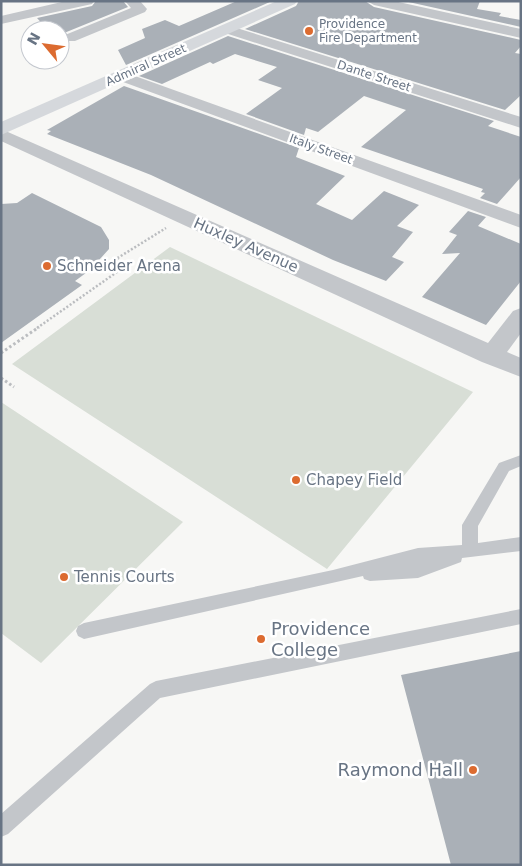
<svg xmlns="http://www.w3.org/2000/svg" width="522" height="866" viewBox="0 0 522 866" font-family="'DejaVu Sans',sans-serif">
  <rect width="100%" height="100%" fill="#f7f7f5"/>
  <!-- green -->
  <path fill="#d8ded6" d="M 170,247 L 473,392 L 327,569 L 12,364 Z
    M 1,402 L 183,522 L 41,663 L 1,633 Z"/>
  <!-- building -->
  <path fill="#aab0b7" d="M 96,1 L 123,1 L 128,7 L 64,33 L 60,39 L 60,30 L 48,30 L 37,18 L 92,6 Z
    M 237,1 L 272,1 L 126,65 L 118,50 L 145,38 L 142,29 L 165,20 L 179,26 Z
    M 299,1 L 365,1 L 374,7 L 521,40 L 521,46 L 515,53 L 521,54 L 521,95 L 505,110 L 245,29 L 296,6 Z
    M 404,1 L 480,1 L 477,9 L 501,13 L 499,16 L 521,20 L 521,27 Z
    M 228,36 L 494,121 L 488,126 L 521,137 L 521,177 L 497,204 L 480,198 L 485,193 L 481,192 L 483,189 L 361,147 L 406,110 L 364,96 L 318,132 L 306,128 L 304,135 L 246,114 L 282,88 L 258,80 L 277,67 L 235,54 L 213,64 L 210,62 L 162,84 L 139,76 Z
    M 124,86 L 299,148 L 296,157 L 345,176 L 316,204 L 352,220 L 384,191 L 419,205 L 397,226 L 413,232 L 392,257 L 404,262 L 386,281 L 333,260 L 151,175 L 47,134 L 51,131 L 47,130 Z
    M 32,193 L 101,227 L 109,240 L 109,249 L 90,270 L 75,281 L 82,285 L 1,343 L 1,204 L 17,203 Z
    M 468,211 L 486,217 L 478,226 L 521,244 L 521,281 L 486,325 L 422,297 L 460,253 L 442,254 L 457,235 L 449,232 Z
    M 521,651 L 521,865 L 451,865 L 401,675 Z"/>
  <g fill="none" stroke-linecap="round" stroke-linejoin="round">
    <!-- path-far1 -->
    <path stroke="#bbbdc0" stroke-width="2.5" stroke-dasharray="2 2" stroke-linecap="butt" d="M 37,328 L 127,265 L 116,259 L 166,228"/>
    <!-- path -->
    <path stroke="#bbbdc0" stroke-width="3" stroke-dasharray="2.5 2.5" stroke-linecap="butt" d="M 1,353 L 39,327
      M 1,378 L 14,387"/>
    <!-- lane -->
    <path fill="#c3c6ca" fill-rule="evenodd" d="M 521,455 L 521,466 L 509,471 L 478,526 L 478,543 L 521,537 L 521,551 L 462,558 L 461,562 L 418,578 L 370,581 L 364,579 L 363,576 L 84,639 L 78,636 L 76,631 L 78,626 L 84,623 L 333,570 L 418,548 L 462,545 L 462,525 L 499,463 Z
      M 521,609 L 521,624 L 160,698 L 8,834 L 1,837 L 1,814 L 150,684 L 156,681 Z"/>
    <!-- street -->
    <path fill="#c3c6ca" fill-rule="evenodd" d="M 66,1 L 94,1 L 92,4 L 1,24 L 1,16 Z
      M 125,1 L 140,1 L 147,9 L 145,12 L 75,41 L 65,41 L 62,38 L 65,35 L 131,8 Z
      M 367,1 L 394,1 L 521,29 L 521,38 L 374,5 Z
      M 227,25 L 521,117 L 521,128 L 222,32 L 220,29 L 222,26 Z
      M 121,71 L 521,215 L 521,228 L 115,79 L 113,76 L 115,73 Z
      M 1,129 L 488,343 L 513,311 L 521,308 L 521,333 L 507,352 L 521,358 L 521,377 L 482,362 L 1,141 Z"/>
    <!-- secondary -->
    <path fill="#d5d8dc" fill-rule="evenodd" d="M 277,1 L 297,1 L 295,4 L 1,135 L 1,122 Z"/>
  </g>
  <!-- markers -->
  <g fill="#dc6b30" stroke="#fff" stroke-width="2">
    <circle cx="309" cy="31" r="5"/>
    <circle cx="47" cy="266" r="5"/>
    <circle cx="296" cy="480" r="5"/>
    <circle cx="64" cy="577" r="5"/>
    <circle cx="261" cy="639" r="5"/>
    <circle cx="473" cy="770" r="5"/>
  </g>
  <g text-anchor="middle" stroke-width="5" stroke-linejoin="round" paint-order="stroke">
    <!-- far-poi labels -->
    <g font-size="12" fill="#687484" stroke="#fff" text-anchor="start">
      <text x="319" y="28">Providence<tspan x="319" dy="14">Fire Department</tspan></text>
    </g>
    <!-- far-street labels -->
    <g font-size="12" fill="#687484" stroke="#fff">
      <text transform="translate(146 65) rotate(-24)" y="4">Admiral Street</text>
      <text transform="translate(374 76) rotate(18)" y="4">Dante Street</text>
      <text transform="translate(321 149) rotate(20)" y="4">Italy Street</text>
    </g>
    <!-- street labels -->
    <g font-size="15" fill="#687484" stroke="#fff">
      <text transform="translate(246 245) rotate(24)" y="5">Huxley Avenue</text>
    </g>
    <!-- poi labels -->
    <g font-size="15" fill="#687484" stroke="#fff" text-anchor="start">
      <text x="57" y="271">Schneider Arena</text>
      <text x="306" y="485">Chapey Field</text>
      <text x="74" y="582">Tennis Courts</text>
    </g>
    <!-- near-poi labels -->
    <g font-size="18" fill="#687484" stroke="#fff" text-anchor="start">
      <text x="271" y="635">Providence<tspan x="271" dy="21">College</tspan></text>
      <text x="463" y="776" text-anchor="end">Raymond Hall</text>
    </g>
  </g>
  <!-- border -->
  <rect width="522" height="866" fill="none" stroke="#687484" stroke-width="5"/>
  <!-- north arrow -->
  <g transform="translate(45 45) rotate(299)"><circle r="24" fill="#ffffff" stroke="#c3c7ce"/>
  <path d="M0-4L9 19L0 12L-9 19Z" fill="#dc6b30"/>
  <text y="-8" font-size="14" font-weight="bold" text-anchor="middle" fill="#687484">N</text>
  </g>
</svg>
